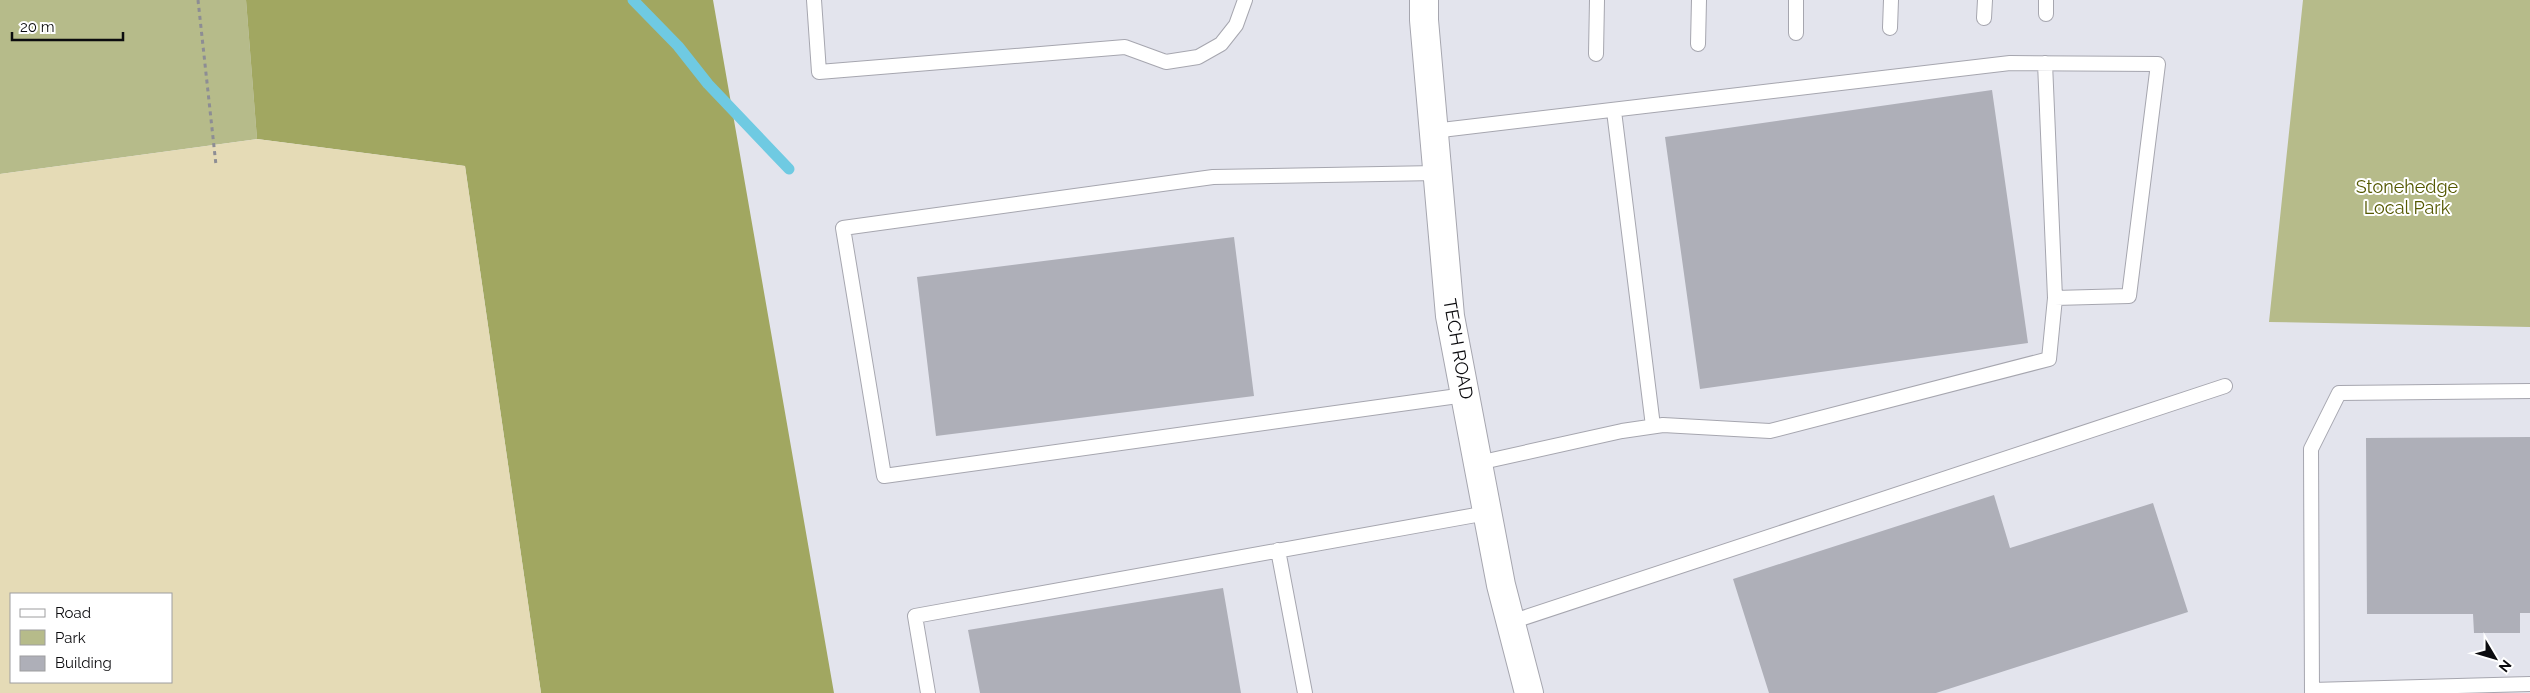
<svg xmlns="http://www.w3.org/2000/svg" width="2530" height="693" viewBox="0 0 2530 693" font-family="Raleway,sans-serif">
  <rect width="100%" height="100%" fill="#e3e4ed"/>
  <!-- green -->
  <path fill="#b6bb8a" d="M 0,0 L 246,0 L 257,139 L 0,174 Z
    M 2303,0 L 2530,0 L 2530,327 L 2269,322 Z"/>
  <!-- forest -->
  <path fill="#a1a761" d="M 246,0 L 713,0 L 834,693 L 541,693 L 465,166 L 257,139 Z"/>
  <!-- sand -->
  <path fill="#e5dbb6" fill-rule="evenodd" d="M 257,139 L 465,166 L 541,693 L 0,693 L 0,174 ZM 11,594 L 171,594 L 171,682 L 11,682 Z"/>
  <g fill="none" stroke-linecap="round" stroke-linejoin="round">
    <!-- stream -->
    <path stroke="#6fcae2" stroke-width="11" d="M 633,0 L 678,46 L 708,84 L 789,169"/>
  </g>
  <!-- building -->
  <path fill="#aeafb8" d="M 1992,90 L 2028,343 L 1700,389 L 1665,137 Z
    M 1234,237 L 1254,396 L 936,436 L 917,277 Z
    M 2530,437 L 2530,613 L 2520,613 L 2520,633 L 2474,633 L 2473,614 L 2367,614 L 2366,438 Z
    M 1994,495 L 2010,548 L 2153,503 L 2188,612 L 1936,693 L 1769,693 L 1733,579 Z
    M 1223,588 L 1241,693 L 980,693 L 968,630 Z"/>
  <g fill="none" stroke-linecap="round" stroke-linejoin="round">
    <defs>
      <path id="lane" d="M 814,0 L 819,72 L 1125,47 L 1166,62 L 1198,57 L 1221,44 L 1236,25 L 1245,0
        M 1796,0 L 1796,33
        M 2046,0 L 2046,14
        M 1984,18 L 1985,0
        M 1890,28 L 1891,0
        M 1698,44 L 1699,0
        M 1596,54 L 1597,0
        M 1614,111 L 1653,426
        M 1433,131 L 2010,63 L 2158,64 L 2129,296 L 2055,298 L 2045,63
        M 1437,173 L 1213,177 L 843,228 L 884,476 L 1465,395
        M 1478,463 L 1622,431 L 1663,425 L 1770,431 L 2049,359 L 2055,298
        M 1278,550 L 1305,693
        M 1511,622 L 2225,386
        M 2312,690 L 2530,684
        M 928,693 L 915,616 L 1487,513
        M 2312,693 L 2311,449 L 2339,393 L 2530,391"/>
      <path id="street" d="M 1424,0 L 1424,20 L 1450,316 L 1501,585 L 1529,693"/>
    </defs>
    <!-- lane casing -->
    <use href="#lane" stroke="#a6a6af" stroke-width="16"/>
    <!-- street casing -->
    <use href="#street" stroke="#a6a6af" stroke-width="30"/>
    <!-- path -->
    <path stroke="#8d8d94" stroke-width="3" stroke-dasharray="4 4" stroke-linecap="butt" d="M 198,0 L 216,165"/>
    <!-- lane -->
    <use href="#lane" stroke="#fff" stroke-width="14"/>
    <!-- street -->
    <use href="#street" stroke="#fff" stroke-width="28"/>
  </g>
  <g text-anchor="middle" stroke-width="4" stroke-linejoin="round" paint-order="stroke">
    <!-- park labels -->
    <g font-size="18" fill="#545800" stroke="#fff">
      <text x="2407" y="193">Stonehedge<tspan x="2407" dy="21">Local Park</tspan></text>
    </g>
    <!-- street labels -->
    <g font-size="18" fill="#0c0c0f" stroke="#fff">
      <text transform="translate(1458 349) rotate(80)" y="6">TECH ROAD</text>
    </g>
  </g>
  <!-- legend -->
  <rect x="10" y="593" width="162" height="90" fill="#ffffff" stroke="#9e9e9f"/>
  <rect x="20" y="609" width="25" height="8" fill="#ffffff" stroke="#9e9e9f"/>
  <text x="55" y="618" font-size="15" fill="#0c0c0f">Road</text>
  <rect x="20" y="630" width="25" height="15" fill="#b6bb8a" stroke="#9e9e9f"/>
  <text x="55" y="643" font-size="15" fill="#0c0c0f">Park</text>
  <rect x="20" y="656" width="25" height="15" fill="#aeafb8" stroke="#9e9e9f"/>
  <text x="55" y="668" font-size="15" fill="#0c0c0f">Building</text>
  <!-- north arrow -->
  <g transform="translate(2495 658) rotate(128)" stroke="#ffffff" stroke-width="4" paint-order="stroke">
  <path d="M0-4L9 19L0 12L-9 19Z" fill="#0c0c0f"/>
  <text y="-8" font-size="14" font-weight="bold" text-anchor="middle" fill="#0c0c0f">N</text>
  </g>
  <!-- scale -->
  <path d="M12 32v8h111v-8" fill="none" stroke="#0c0c0f" stroke-width="2.5"/>
  <text x="20" y="32" font-size="15" fill="#0c0c0f" stroke="#ffffff" stroke-width="4" paint-order="stroke">20 m</text>
</svg>
